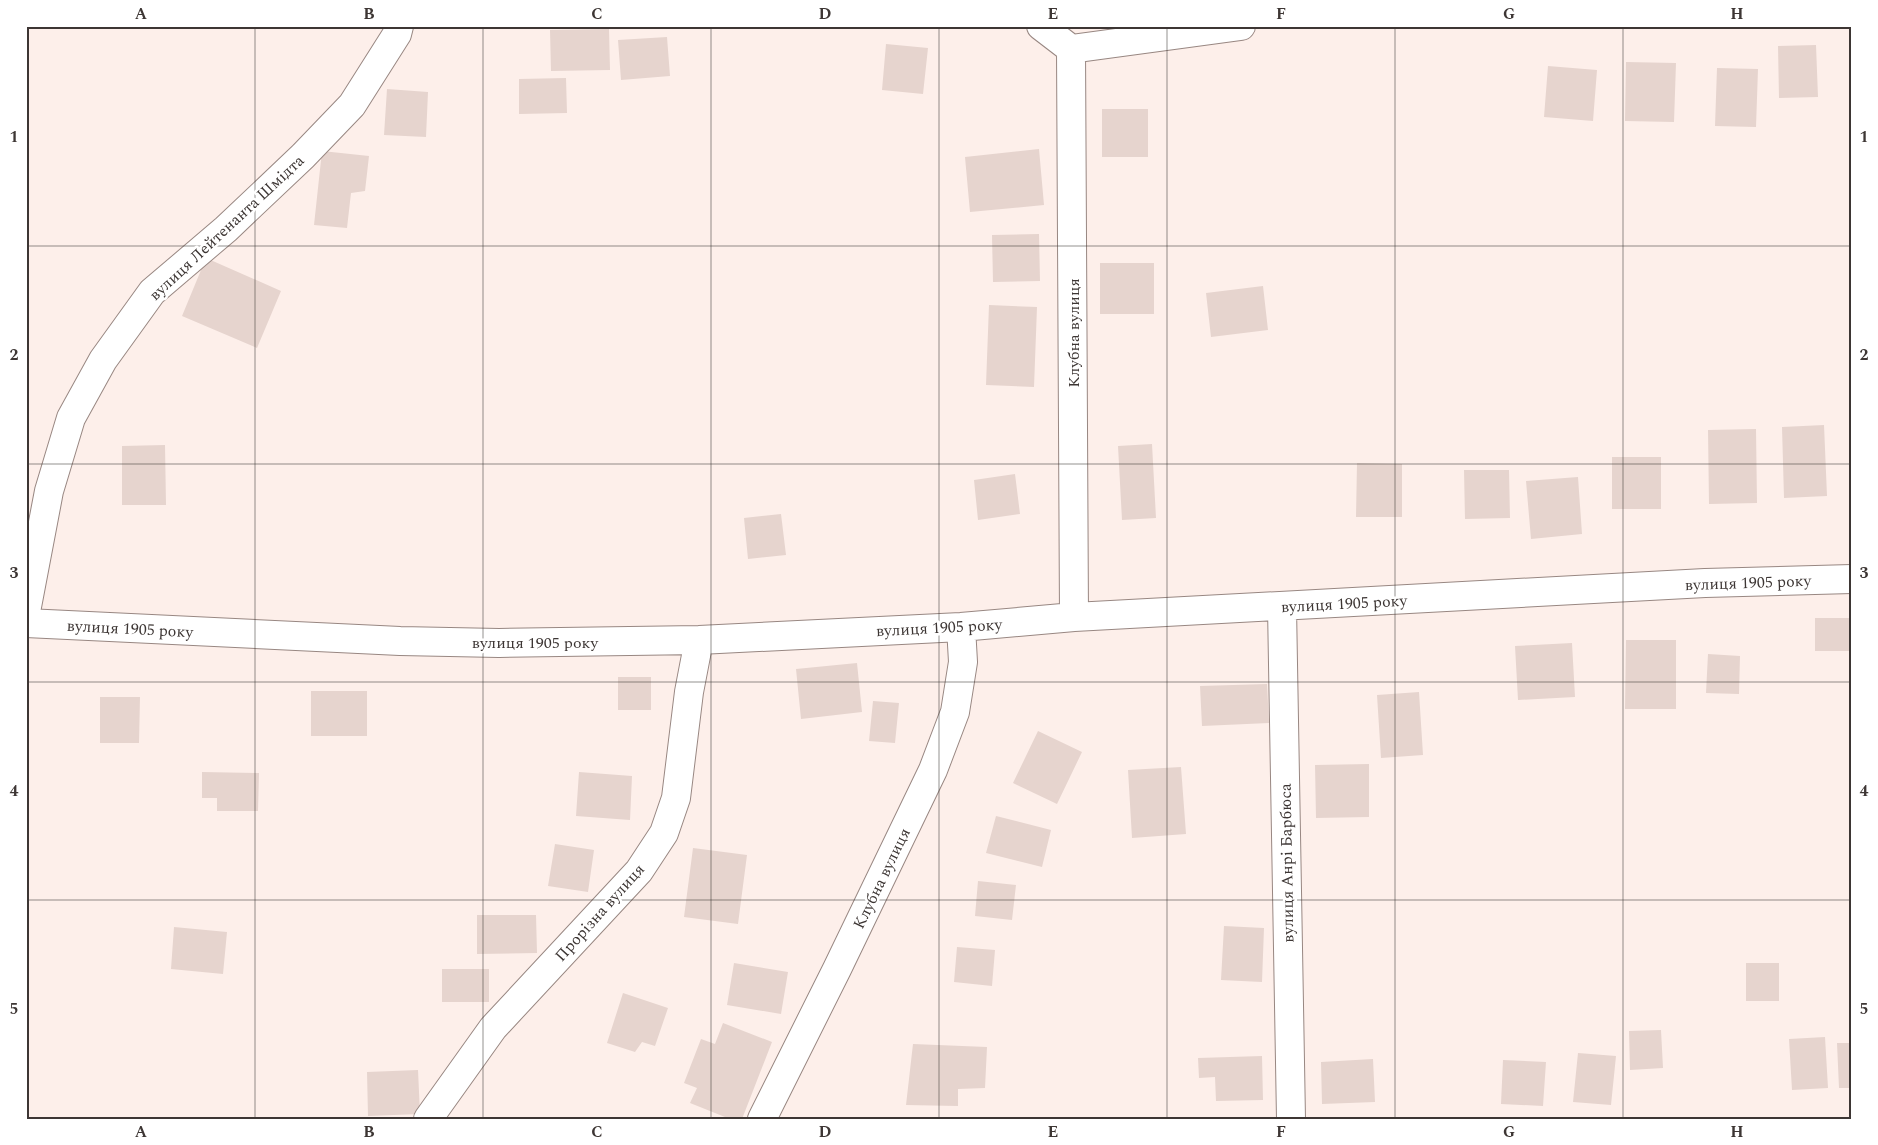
<svg xmlns="http://www.w3.org/2000/svg" width="1878" height="1145" viewBox="0 0 1878 1145" font-family="Spectral,serif">
  <rect width="100%" height="100%" fill="#fdefea"/>
  <!-- building -->
  <path fill="#e6d4ce" d="M 609,29 L 610,70 L 551,71 L 550,30 Z
    M 667,37 L 670,76 L 621,80 L 618,40 Z
    M 886,44 L 928,48 L 923,94 L 882,90 Z
    M 1816,45 L 1818,97 L 1779,98 L 1778,46 Z
    M 1626,62 L 1676,63 L 1674,122 L 1625,121 Z
    M 1548,66 L 1597,70 L 1593,121 L 1544,117 Z
    M 1717,68 L 1758,69 L 1756,127 L 1715,126 Z
    M 566,78 L 567,113 L 519,114 L 519,79 Z
    M 387,89 L 428,92 L 426,137 L 384,135 Z
    M 1102,109 L 1148,109 L 1148,157 L 1102,157 Z
    M 1039,149 L 1044,205 L 970,212 L 965,157 Z
    M 322,151 L 369,156 L 365,191 L 351,193 L 347,228 L 314,225 Z
    M 1039,234 L 1040,281 L 993,282 L 992,235 Z
    M 206,258 L 281,291 L 257,348 L 182,316 Z
    M 1100,263 L 1154,263 L 1154,314 L 1100,314 Z
    M 1263,286 L 1268,330 L 1211,337 L 1206,293 Z
    M 989,305 L 1037,307 L 1034,387 L 986,385 Z
    M 1824,425 L 1827,496 L 1784,498 L 1782,427 Z
    M 1756,429 L 1757,503 L 1709,504 L 1708,430 Z
    M 1152,444 L 1156,518 L 1122,520 L 1118,446 Z
    M 165,445 L 166,505 L 122,505 L 122,446 Z
    M 1612,457 L 1661,457 L 1661,509 L 1612,509 Z
    M 1357,463 L 1402,464 L 1402,517 L 1356,517 Z
    M 1464,470 L 1509,470 L 1510,518 L 1465,519 Z
    M 1015,474 L 1020,514 L 978,520 L 974,480 Z
    M 1578,477 L 1582,534 L 1531,539 L 1526,481 Z
    M 781,514 L 786,555 L 748,559 L 744,518 Z
    M 1815,618 L 1852,618 L 1852,651 L 1815,651 Z
    M 1626,640 L 1676,640 L 1676,709 L 1625,709 Z
    M 1572,643 L 1575,697 L 1518,700 L 1515,646 Z
    M 1708,654 L 1740,656 L 1739,694 L 1706,693 Z
    M 857,663 L 862,712 L 801,719 L 796,669 Z
    M 618,677 L 651,677 L 651,710 L 618,710 Z
    M 1267,684 L 1269,723 L 1202,726 L 1200,686 Z
    M 311,691 L 367,691 L 367,736 L 311,736 Z
    M 1419,692 L 1423,755 L 1381,758 L 1377,695 Z
    M 100,697 L 140,697 L 139,743 L 100,743 Z
    M 873,701 L 899,703 L 895,743 L 869,741 Z
    M 1038,731 L 1082,752 L 1057,804 L 1013,783 Z
    M 1369,764 L 1369,817 L 1316,818 L 1315,765 Z
    M 1181,767 L 1186,834 L 1132,838 L 1128,770 Z
    M 202,772 L 259,773 L 258,811 L 217,811 L 217,798 L 202,798 Z
    M 579,772 L 632,776 L 630,820 L 576,816 Z
    M 996,816 L 1051,830 L 1042,867 L 986,853 Z
    M 555,844 L 594,850 L 588,892 L 548,886 Z
    M 693,848 L 747,855 L 738,924 L 684,917 Z
    M 978,881 L 1016,885 L 1012,920 L 975,916 Z
    M 477,915 L 536,915 L 537,953 L 477,954 Z
    M 1224,926 L 1264,928 L 1262,982 L 1221,980 Z
    M 174,927 L 227,932 L 223,974 L 171,969 Z
    M 957,947 L 995,950 L 992,986 L 954,982 Z
    M 734,963 L 788,972 L 781,1014 L 727,1005 Z
    M 1746,963 L 1779,963 L 1779,1001 L 1746,1001 Z
    M 442,969 L 489,969 L 489,1002 L 442,1002 Z
    M 623,993 L 668,1008 L 655,1046 L 642,1042 L 635,1052 L 607,1043 Z
    M 723,1023 L 772,1042 L 742,1119 L 730,1119 L 690,1103 L 697,1088 L 684,1083 L 701,1039 L 715,1044 Z
    M 1661,1030 L 1663,1068 L 1630,1070 L 1629,1031 Z
    M 1825,1037 L 1828,1088 L 1792,1090 L 1789,1039 Z
    M 1837,1043 L 1852,1043 L 1852,1088 L 1839,1088 Z
    M 913,1044 L 987,1047 L 985,1088 L 958,1089 L 958,1106 L 906,1105 Z
    M 1578,1053 L 1616,1056 L 1611,1105 L 1573,1102 Z
    M 1262,1056 L 1263,1100 L 1216,1101 L 1215,1077 L 1199,1078 L 1198,1058 Z
    M 1373,1059 L 1375,1102 L 1322,1104 L 1321,1062 Z
    M 1503,1060 L 1546,1062 L 1543,1106 L 1501,1104 Z
    M 418,1070 L 420,1114 L 368,1116 L 367,1072 Z"/>
  <g fill="none" stroke-linecap="round" stroke-linejoin="round">
    <defs>
      <path id="minor" d="M 1041,26 L 1071,49
        M 1071,49 L 1074,617
        M 1071,49 L 1241,26
        M 1282,607 L 1291,1119
        M 26,612 L 49,491 L 71,418 L 103,360 L 152,292 L 226,229 L 303,156 L 352,105 L 397,34 L 399,26
        M 26,623 L 400,641 L 499,643 L 699,640 L 961,627 L 1074,617 L 1705,583 L 1852,579
        M 428,1119 L 493,1028 L 639,871 L 664,833 L 676,798 L 689,692 L 699,640
        M 762,1119 L 837,969 L 933,770 L 955,712 L 963,662 L 961,627"/>
    </defs>
    <!-- minor casing -->
    <use href="#minor" stroke="#988782" stroke-width="30"/>
    <!-- minor -->
    <use href="#minor" stroke="#fff" stroke-width="28"/>
  </g>
  <!-- grid -->
  <path fill="none" stroke="#3d3634" stroke-width="1" stroke-opacity="0.55" d="M 255,26 L 255,1119M 483,26 L 483,1119M 711,26 L 711,1119M 939,26 L 939,1119M 1167,26 L 1167,1119M 1395,26 L 1395,1119M 1623,26 L 1623,1119M 26,246 L 1852,246M 26,464 L 1852,464M 26,682 L 1852,682M 26,900 L 1852,900"/>
  <g text-anchor="middle" stroke-width="5" stroke-linejoin="round" paint-order="stroke">
    <!-- street labels -->
    <g font-size="16" fill="#3d3634" stroke="#fff">
      <text transform="translate(226 227) rotate(-43)" y="6">вулиця Лейтенанта Шмідта</text>
      <text transform="translate(1073 333) rotate(-90)" y="6">Клубна вулиця</text>
      <text transform="translate(1748 582) rotate(-2)" y="6">вулиця 1905 року</text>
      <text transform="translate(1344 603) rotate(-3)" y="6">вулиця 1905 року</text>
      <text transform="translate(939 627) rotate(-3)" y="6">вулиця 1905 року</text>
      <text transform="translate(130 628) rotate(3)" y="6">вулиця 1905 року</text>
      <text x="535" y="648">вулиця 1905 року</text>
      <text transform="translate(1286 863) rotate(-91)" y="6">вулиця Анрі Барбюса</text>
      <text transform="translate(881 878) rotate(-64)" y="6">Клубна вулиця</text>
      <text transform="translate(599 912) rotate(-48)" y="6">Прорізна вулиця</text>
    </g>
  </g>
  <!-- border -->
  <rect width="1878" height="1145" fill="none" stroke="#ffffff" stroke-width="55"/>
  <rect x="28" y="28" width="1822" height="1090" fill="none" stroke="#3d3634" stroke-width="2"/>
  <g font-size="16" text-anchor="middle" font-weight="bold" fill="#3d3634">
    <text x="141" y="19">A</text>
    <text x="369" y="19">B</text>
    <text x="597" y="19">C</text>
    <text x="825" y="19">D</text>
    <text x="1053" y="19">E</text>
    <text x="1281" y="19">F</text>
    <text x="1509" y="19">G</text>
    <text x="1737" y="19">H</text>
    <text x="14" y="142">1</text>
    <text x="1864" y="142">1</text>
    <text x="14" y="360">2</text>
    <text x="1864" y="360">2</text>
    <text x="14" y="578">3</text>
    <text x="1864" y="578">3</text>
    <text x="14" y="796">4</text>
    <text x="1864" y="796">4</text>
    <text x="14" y="1014">5</text>
    <text x="1864" y="1014">5</text>
    <text x="141" y="1137">A</text>
    <text x="369" y="1137">B</text>
    <text x="597" y="1137">C</text>
    <text x="825" y="1137">D</text>
    <text x="1053" y="1137">E</text>
    <text x="1281" y="1137">F</text>
    <text x="1509" y="1137">G</text>
    <text x="1737" y="1137">H</text>
  </g>
</svg>
